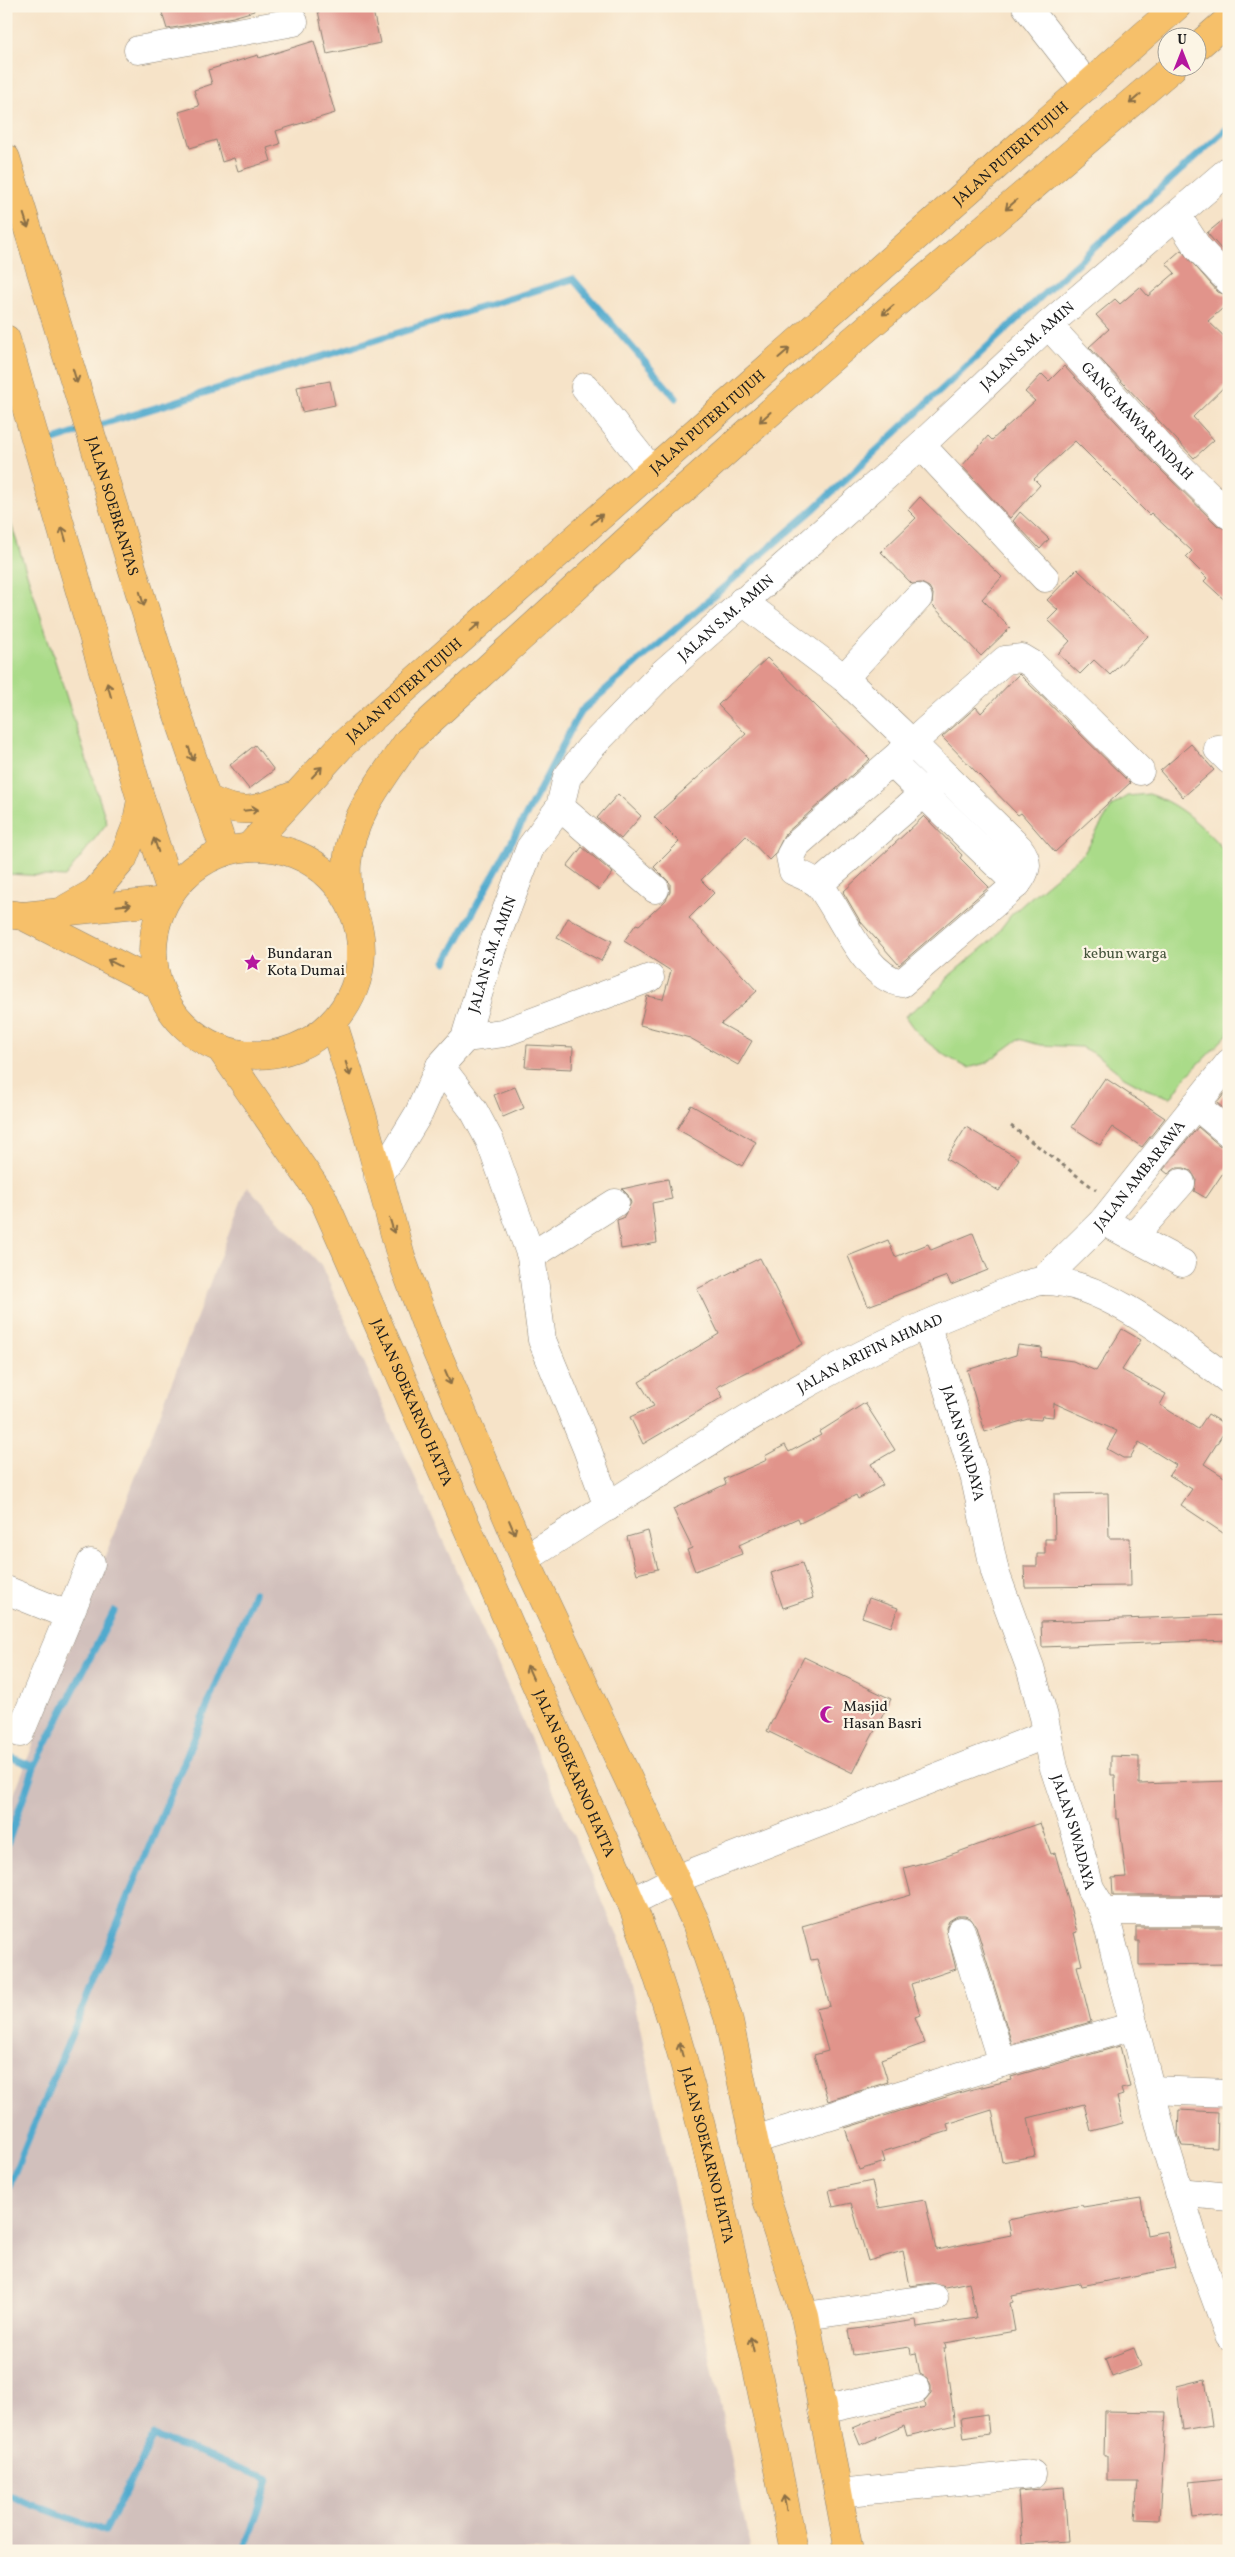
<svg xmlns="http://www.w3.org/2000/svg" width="1235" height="2557" viewBox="0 0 1235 2557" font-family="Vollkorn,serif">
  <rect width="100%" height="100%" fill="#fcf5e5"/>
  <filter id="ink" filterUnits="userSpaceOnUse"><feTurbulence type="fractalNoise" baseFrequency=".02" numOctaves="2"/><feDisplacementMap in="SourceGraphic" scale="10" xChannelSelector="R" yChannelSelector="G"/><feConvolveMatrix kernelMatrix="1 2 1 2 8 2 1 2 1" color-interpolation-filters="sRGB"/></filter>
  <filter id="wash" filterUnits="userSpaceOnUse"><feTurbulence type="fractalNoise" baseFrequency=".0096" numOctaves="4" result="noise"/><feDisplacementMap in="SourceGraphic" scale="20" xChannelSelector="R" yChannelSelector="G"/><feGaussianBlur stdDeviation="1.12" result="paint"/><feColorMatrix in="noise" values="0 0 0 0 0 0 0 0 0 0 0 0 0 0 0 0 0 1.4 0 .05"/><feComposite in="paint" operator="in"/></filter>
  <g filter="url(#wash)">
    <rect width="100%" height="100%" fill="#f6e3c8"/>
    <!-- industrial -->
    <path fill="#d1c0bc" d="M 247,1186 L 321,1265 L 623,1948 L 751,2551 L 6,2551 L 6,1815 Z"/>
    <!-- green -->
    <path fill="#aadb89" stroke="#637c52" d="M 6,508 L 107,823 L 65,877 L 6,874 Z
      M 1149,794 C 1181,804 1207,830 1229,856 L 1229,1033 L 1184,1079 L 1171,1098 L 1146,1089 L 1124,1077 L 1098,1056 L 1081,1047 L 1040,1045 L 1019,1039 L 986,1063 L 968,1068 C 943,1055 920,1041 905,1016 L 931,997 L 949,976 L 992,940 L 1011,915 L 1029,899 L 1084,853 L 1112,806 L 1127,796 Z"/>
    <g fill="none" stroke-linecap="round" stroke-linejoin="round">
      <!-- stream -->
      <path stroke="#51aace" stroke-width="7" d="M 103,424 L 573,279 L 676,398
        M 42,444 L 78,432
        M 446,962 L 538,793 L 580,712 L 815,508 L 1064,275 L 1229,127
        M 6,1755 L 34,1767
        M 6,1848 L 34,1767 L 114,1611
        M 6,2193 L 254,1593
        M 6,2495 L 105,2531 L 154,2436 L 269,2479 L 244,2551"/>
    </g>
    <g id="blocks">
      <!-- building -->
      <path fill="#e1948b" d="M 160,6 L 253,6 L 254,11 L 233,17 L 167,29 Z
        M 317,6 L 372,6 L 380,43 L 327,54 Z
        M 314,41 L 335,113 L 276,131 L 280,144 L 267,148 L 271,161 L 238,171 L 234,158 L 222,162 L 216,140 L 190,148 L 179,112 L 199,106 L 194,90 L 212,84 L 208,70 L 258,55 L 259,58 Z
        M 1229,215 L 1229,258 L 1207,233 Z
        M 1181,250 L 1218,292 L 1229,296 L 1229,303 L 1208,321 L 1229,341 L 1229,382 L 1193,417 L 1214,440 L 1194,458 L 1089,347 L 1109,329 L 1096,315 L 1115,299 L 1120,304 L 1140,287 L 1148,296 L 1175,273 L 1166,263 Z
        M 1064,366 L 1155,464 L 1218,526 L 1229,530 L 1229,604 L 1204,581 L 1207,578 L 1186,557 L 1192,551 L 1151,513 L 1149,515 L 1075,441 L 1034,479 L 1040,485 L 1010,518 L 962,466 L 988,436 L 992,440 L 1035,401 L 1025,392 L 1042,374 L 1049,381 Z
        M 330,381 L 335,405 L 302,412 L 297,387 Z
        M 920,497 L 1002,577 L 982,599 L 1010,628 L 981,656 L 932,605 L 933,594 L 929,587 L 921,583 L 912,584 L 881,552 L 916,518 L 908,510 Z
        M 1020,512 L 1049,539 L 1040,549 L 1013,521 Z
        M 1077,569 L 1148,636 L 1110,675 L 1094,660 L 1080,674 L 1058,654 L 1070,641 L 1048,620 L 1058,610 L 1047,600 Z
        M 767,658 L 870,759 L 785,834 L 775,854 L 769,860 L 746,836 L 701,880 L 714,893 L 689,918 L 757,991 L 721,1024 L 752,1041 L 738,1065 L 690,1038 L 640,1025 L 647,996 L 663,999 L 671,971 L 624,941 L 636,924 L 639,925 L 666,900 L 670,892 L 670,883 L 654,867 L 679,842 L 654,817 L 746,734 L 718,705 Z
        M 1019,674 L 1130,783 L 1055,852 L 1021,813 L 1018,815 L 942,737 L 976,707 L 981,713 Z
        M 1191,744 L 1214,770 L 1183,797 L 1160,771 Z
        M 255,745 L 274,770 L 249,789 L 230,765 Z
        M 618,794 L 641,816 L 621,839 L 597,818 Z
        M 924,816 L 962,855 L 960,858 L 989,887 L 899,965 L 860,921 L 843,892 Z
        M 582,847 L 613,873 L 599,890 L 567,866 Z
        M 568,918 L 612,941 L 601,961 L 557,938 Z
        M 527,1045 L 573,1047 L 572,1069 L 525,1067 Z
        M 1105,1078 L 1165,1118 L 1142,1147 L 1112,1127 L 1100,1145 L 1072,1127 Z
        M 515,1087 L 524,1108 L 503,1117 L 494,1095 Z
        M 1229,1088 L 1229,1113 L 1217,1103 Z
        M 691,1105 L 756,1142 L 742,1166 L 677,1129 Z
        M 966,1127 L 1019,1159 L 999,1191 L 946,1159 Z
        M 1198,1127 L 1219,1145 L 1229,1148 L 1229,1164 L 1206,1198 L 1194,1191 L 1196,1179 L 1191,1171 L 1184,1168 L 1176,1168 L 1168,1174 L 1163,1170 Z
        M 668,1179 L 672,1199 L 652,1203 L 657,1243 L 621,1249 L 617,1220 L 623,1218 L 631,1203 L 628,1195 L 622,1189 Z
        M 973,1233 L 988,1270 L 951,1285 L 947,1276 L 868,1306 L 848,1256 L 888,1240 L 895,1257 L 928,1244 L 931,1250 Z
        M 760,1258 L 803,1344 L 717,1387 L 723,1397 L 643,1444 L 630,1417 L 654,1406 L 639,1382 L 719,1334 L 697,1289 Z
        M 1122,1329 L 1141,1340 L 1122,1370 L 1166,1394 L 1160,1405 L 1198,1429 L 1208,1414 L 1228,1426 L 1204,1464 L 1229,1480 L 1229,1537 L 1181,1505 L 1192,1489 L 1169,1475 L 1176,1465 L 1139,1442 L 1130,1458 L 1123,1458 L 1107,1449 L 1117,1431 L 1054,1403 L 1053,1417 L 1042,1416 L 1041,1420 L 1028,1419 L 985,1432 L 967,1370 L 1016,1355 L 1018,1345 L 1042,1348 L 1041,1357 L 1073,1361 L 1096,1371 Z
        M 865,1403 L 895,1450 L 871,1464 L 883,1485 L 858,1499 L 856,1495 L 800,1523 L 798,1518 L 739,1545 L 742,1554 L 695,1571 L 687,1550 L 692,1548 L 673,1509 L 726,1484 L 724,1479 L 767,1460 L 765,1456 L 785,1445 L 789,1452 L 821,1435 L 819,1432 Z
        M 1108,1493 L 1109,1538 L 1130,1538 L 1131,1586 L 1025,1587 L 1024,1566 L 1037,1566 L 1037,1554 L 1045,1554 L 1045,1539 L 1055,1539 L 1054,1494 Z
        M 648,1531 L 658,1569 L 637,1574 L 627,1537 Z
        M 802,1563 L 813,1598 L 783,1608 L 771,1573 Z
        M 869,1598 L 898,1608 L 891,1627 L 862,1617 Z
        M 1229,1615 L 1229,1640 L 1042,1647 L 1041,1622 Z
        M 804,1657 L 891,1699 L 853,1773 L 767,1731 Z
        M 1111,1756 L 1139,1757 L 1139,1784 L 1229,1781 L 1229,1895 L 1113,1895 L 1112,1878 L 1126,1877 L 1119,1819 L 1116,1819 L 1115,1775 L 1111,1775 Z
        M 1040,1823 L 1051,1854 L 1055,1853 L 1077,1932 L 1074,1933 L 1082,1965 L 1077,1966 L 1091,2022 L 1012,2044 L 976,1926 L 971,1919 L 965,1916 L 957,1916 L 949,1921 L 946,1928 L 956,1969 L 911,1984 L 920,2015 L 915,2017 L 925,2043 L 881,2059 L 888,2082 L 828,2101 L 814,2055 L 828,2051 L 816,2009 L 830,2006 L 817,1959 L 811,1960 L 802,1926 L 911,1895 L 904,1868 L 941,1858 Z
        M 1136,1927 L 1229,1927 L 1229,1964 L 1139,1965 L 1139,1941 L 1136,1941 Z
        M 1120,2046 L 1130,2087 L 1121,2089 L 1123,2095 L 1117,2097 L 1123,2123 L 1091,2131 L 1084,2104 L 1028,2118 L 1035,2156 L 1002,2162 L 992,2110 L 947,2124 L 949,2131 L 882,2152 L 885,2162 L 859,2170 L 845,2128 L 969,2090 L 1012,2080 L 1011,2077 Z
        M 1179,2110 L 1218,2112 L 1217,2148 L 1182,2146 L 1178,2134 Z
        M 872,2181 L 878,2208 L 925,2200 L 936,2250 L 1011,2235 L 1008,2220 L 1082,2205 L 1083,2207 L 1141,2198 L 1147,2235 L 1167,2231 L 1175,2268 L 1081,2286 L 1080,2283 L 1012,2296 L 1013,2302 L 1010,2303 L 1015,2331 L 945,2343 L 946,2348 L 944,2348 L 955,2425 L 907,2436 L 904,2426 L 860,2445 L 853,2428 L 872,2420 L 925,2407 L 924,2402 L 931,2394 L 931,2386 L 927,2378 L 920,2374 L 916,2353 L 911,2354 L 910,2347 L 853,2355 L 849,2330 L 916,2320 L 917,2327 L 976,2318 L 969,2282 L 945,2287 L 932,2283 L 910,2286 L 903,2251 L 868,2261 L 851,2203 L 833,2207 L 829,2190 Z
        M 1134,2348 L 1141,2366 L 1112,2377 L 1105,2359 Z
        M 1205,2379 L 1212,2425 L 1182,2430 L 1177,2386 Z
        M 1105,2411 L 1166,2412 L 1159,2520 L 1135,2519 L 1138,2481 L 1107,2481 L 1107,2456 L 1104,2456 Z
        M 987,2414 L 989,2434 L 964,2438 L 961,2418 Z
        M 1229,2478 L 1229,2514 L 1193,2518 L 1189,2482 Z
        M 1064,2487 L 1068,2541 L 1022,2544 L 1018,2491 Z"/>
    </g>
  </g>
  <g filter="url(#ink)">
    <use href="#blocks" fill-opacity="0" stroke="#898072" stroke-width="1"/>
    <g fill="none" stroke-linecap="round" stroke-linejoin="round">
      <defs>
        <g id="minor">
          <path d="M 1026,6 L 1088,86"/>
          <path d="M 138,50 L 294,22"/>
          <path d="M 1177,216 L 1198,248 L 1229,281"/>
          <path id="s1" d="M 1048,325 L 1166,453 L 1229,515"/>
          <path d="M 585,387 L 651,470"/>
          <path d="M 921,445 L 1045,578"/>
          <path d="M 742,601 L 844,678 L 912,743 L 796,845 L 790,856 L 793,871 C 801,875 814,879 820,886 C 842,914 864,977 902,983 L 1017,884 C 1027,871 1030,862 1019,848 L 912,743 L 1005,660 L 1022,658 L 1032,664 L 1140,771"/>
          <path d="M 844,678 L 918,598"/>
          <path d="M 1218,749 L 1229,760"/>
          <path d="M 892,763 L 1017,884"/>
          <path d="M 560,807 L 655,889"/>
          <path d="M 819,884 L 938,781"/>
          <path d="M 465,1038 L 503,1033 L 650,978"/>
          <path d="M 440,1066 L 474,1111 L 490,1141 L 531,1256 L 542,1340 L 587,1449 L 608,1507"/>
          <path d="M 1195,1105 L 1229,1133"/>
          <path id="s2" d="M 378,1176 L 391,1159 L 419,1113 L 440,1066 L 465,1038 L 492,948 L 530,848 L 560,807 L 567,777 L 590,748 L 663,673 L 921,445 L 1048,325 L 1229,170"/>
          <path d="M 1103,1221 L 1182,1263"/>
          <path d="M 1134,1236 L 1181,1183"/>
          <path d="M 531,1256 L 615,1203"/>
          <path id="s3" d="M 1042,1281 L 1103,1221 L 1229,1063"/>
          <path id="s4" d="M 926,1325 L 939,1361 L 975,1479 L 995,1572 L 1030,1667 L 1044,1717 L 1054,1768 L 1075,1831 L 1090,1888 L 1104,1911 L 1165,2145 L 1194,2240 L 1229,2335"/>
          <path id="s5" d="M 525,1559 C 670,1468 817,1363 978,1304 C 993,1298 1029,1281 1043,1281 C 1102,1279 1182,1346 1229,1380"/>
          <path d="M 6,1590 L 68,1615"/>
          <path d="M 20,1733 L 91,1563"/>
          <path d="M 631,1902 L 676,1879 L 1047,1734"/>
          <path d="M 1104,1911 L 1229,1911"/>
          <path d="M 961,1931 L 1002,2063"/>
          <path d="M 1152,2090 L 1229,2093"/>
          <path d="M 754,2140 L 1002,2063 L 1134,2026"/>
          <path d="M 1179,2192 L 1229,2197"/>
          <path d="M 805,2316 L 934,2298"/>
          <path d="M 822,2410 L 916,2389"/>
          <path d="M 838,2493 L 1032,2474"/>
        </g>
        <g id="major">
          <path id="s6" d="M 6,158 L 174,704 L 225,852"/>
          <path d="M 6,339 L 141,800 L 171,892"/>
          <path d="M 206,798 C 244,818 258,809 295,795"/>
          <path d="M 67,908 L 95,892 L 123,859 L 136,826 L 141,800"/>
          <path d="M 6,914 L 23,916 L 165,901"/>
          <path d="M 23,916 L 158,985"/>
        </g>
        <g id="highway">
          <path d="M 1198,46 L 1229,19"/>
          <path id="s7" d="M 249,847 L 343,744 L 1177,6"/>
          <circle cx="257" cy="951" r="104"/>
          <path d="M 348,899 C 348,888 346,876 347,864 C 350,818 383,778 408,741 L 657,513 L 818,370 L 1172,68"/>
          <path d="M 333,1023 L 362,1114 L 401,1257 L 432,1341 L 525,1559 L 696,1923 L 728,2017 L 766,2197 L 805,2316 L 849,2551"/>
          <path id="s8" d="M 220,1048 L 323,1198 L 631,1902 C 677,2021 707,2144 735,2269 C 756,2363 776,2456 794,2551"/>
        </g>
      </defs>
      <!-- minor casing -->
      <use href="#minor" stroke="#898072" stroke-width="29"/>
      <!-- major casing -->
      <use href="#major" stroke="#898072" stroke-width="29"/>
      <!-- highway casing -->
      <use href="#highway" stroke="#898072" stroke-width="29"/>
      <!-- path -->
      <path stroke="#898072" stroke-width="3" stroke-dasharray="4 4" stroke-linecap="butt" d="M 1011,1126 L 1096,1190"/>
      <!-- minor -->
      <use href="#minor" stroke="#fff" stroke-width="28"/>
      <!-- major -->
      <use href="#major" stroke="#f6c06b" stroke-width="28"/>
      <!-- highway -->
      <use href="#highway" stroke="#f6c06b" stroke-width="28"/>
    </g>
    <!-- one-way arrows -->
    <defs><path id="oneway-shaft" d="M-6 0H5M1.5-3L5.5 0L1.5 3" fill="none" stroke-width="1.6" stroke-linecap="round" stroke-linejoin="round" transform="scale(1.25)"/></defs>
    <g stroke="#896e44">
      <use href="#oneway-shaft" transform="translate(1135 99) rotate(139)"/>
      <use href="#oneway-shaft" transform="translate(1011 205) rotate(139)"/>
      <use href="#oneway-shaft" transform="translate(26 221) rotate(72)"/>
      <use href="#oneway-shaft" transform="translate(888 310) rotate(139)"/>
      <use href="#oneway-shaft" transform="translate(784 353) rotate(-41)"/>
      <use href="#oneway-shaft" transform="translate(75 376) rotate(73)"/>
      <use href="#oneway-shaft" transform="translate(765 417) rotate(138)"/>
      <use href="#oneway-shaft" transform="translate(597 519) rotate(-42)"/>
      <use href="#oneway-shaft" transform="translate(64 534) rotate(-106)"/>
      <use href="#oneway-shaft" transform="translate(142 599) rotate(73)"/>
      <use href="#oneway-shaft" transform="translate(475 627) rotate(-42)"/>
      <use href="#oneway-shaft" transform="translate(109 690) rotate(-106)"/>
      <use href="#oneway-shaft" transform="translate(191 754) rotate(71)"/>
      <use href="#oneway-shaft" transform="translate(317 772) rotate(-47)"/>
      <use href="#oneway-shaft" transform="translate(251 810) rotate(-6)"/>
      <use href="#oneway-shaft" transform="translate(156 845) rotate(-108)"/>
      <use href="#oneway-shaft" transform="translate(124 905) rotate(-6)"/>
      <use href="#oneway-shaft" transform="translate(114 963) rotate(-153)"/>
      <use href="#oneway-shaft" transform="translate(348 1069) rotate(72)"/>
      <use href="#oneway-shaft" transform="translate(392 1226) rotate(73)"/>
      <use href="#oneway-shaft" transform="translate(448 1378) rotate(67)"/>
      <use href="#oneway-shaft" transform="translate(512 1527) rotate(67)"/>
      <use href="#oneway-shaft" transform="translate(530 1672) rotate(-114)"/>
      <use href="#oneway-shaft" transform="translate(681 2050) rotate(-105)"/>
      <use href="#oneway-shaft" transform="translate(752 2344) rotate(-103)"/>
      <use href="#oneway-shaft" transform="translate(785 2503) rotate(-101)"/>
    </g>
  </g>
  <!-- icons -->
  <defs>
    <symbol id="sight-bare" viewBox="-9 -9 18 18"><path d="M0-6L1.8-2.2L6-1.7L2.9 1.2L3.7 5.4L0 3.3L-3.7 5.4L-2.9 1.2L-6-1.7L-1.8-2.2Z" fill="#b5179e" stroke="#fcf5e5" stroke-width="2.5" paint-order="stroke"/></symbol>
    <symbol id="mosque-bare" viewBox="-9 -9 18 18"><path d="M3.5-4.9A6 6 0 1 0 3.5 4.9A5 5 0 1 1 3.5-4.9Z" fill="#b5179e" stroke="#fcf5e5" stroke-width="2.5" paint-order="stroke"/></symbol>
  </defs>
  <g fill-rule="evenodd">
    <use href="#sight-bare" x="240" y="950" width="25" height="25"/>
    <use href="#mosque-bare" x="816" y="1702" width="25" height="25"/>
  </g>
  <g text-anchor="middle" stroke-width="4.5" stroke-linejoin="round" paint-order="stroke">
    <!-- street labels -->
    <g font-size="15" fill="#1c1c1c" stroke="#fcf5e5">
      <text dy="5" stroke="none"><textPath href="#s7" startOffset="1031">JALAN PUTERI TUJUH</textPath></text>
      <text dy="5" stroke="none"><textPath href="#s2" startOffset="1078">JALAN S.M. AMIN</textPath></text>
      <text dy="5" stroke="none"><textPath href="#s7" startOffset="626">JALAN PUTERI TUJUH</textPath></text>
      <text dy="5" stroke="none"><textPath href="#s1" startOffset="131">GANG MAWAR INDAH</textPath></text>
      <text dy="5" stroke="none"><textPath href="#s6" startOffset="364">JALAN SOEBRANTAS</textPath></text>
      <text dy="5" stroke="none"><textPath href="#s2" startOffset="672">JALAN S.M. AMIN</textPath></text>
      <text dy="5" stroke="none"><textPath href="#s7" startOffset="221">JALAN PUTERI TUJUH</textPath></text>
      <text dy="5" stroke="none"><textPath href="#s2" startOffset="252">JALAN S.M. AMIN</textPath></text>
      <text dy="5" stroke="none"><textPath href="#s3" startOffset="144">JALAN AMBARAWA</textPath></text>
      <text dy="5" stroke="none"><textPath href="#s5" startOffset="402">JALAN ARIFIN AHMAD</textPath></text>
      <text dy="5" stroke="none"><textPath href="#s8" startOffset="405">JALAN SOEKARNO HATTA</textPath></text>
      <text dy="5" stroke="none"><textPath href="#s4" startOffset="124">JALAN SWADAYA</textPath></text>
      <text dy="5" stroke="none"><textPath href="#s8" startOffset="810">JALAN SOEKARNO HATTA</textPath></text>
      <text dy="5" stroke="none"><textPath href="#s4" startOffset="529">JALAN SWADAYA</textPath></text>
      <text dy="5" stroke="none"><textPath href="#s8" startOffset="1215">JALAN SOEKARNO HATTA</textPath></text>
    </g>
    <!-- poi labels -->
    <g font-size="15" fill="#1c1c1c" stroke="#fcf5e5" text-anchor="start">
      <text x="267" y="958">Bundaran<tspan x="267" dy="17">Kota Dumai</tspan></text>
      <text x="843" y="1711">Masjid<tspan x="843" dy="17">Hasan Basri</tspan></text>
    </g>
    <!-- park labels -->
    <g font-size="15" fill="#47553d" stroke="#fcf5e5">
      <text x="1125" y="958">kebun warga</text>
    </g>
  </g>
  <!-- margin -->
  <rect width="1235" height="2557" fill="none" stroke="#fcf5e5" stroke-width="25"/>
  <!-- north arrow -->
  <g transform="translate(1182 52)"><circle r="24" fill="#fcf5e5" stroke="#a29e95"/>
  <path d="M0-4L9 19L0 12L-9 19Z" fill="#b5179e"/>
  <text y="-8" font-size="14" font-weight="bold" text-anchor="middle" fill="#1c1c1c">U</text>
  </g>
</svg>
